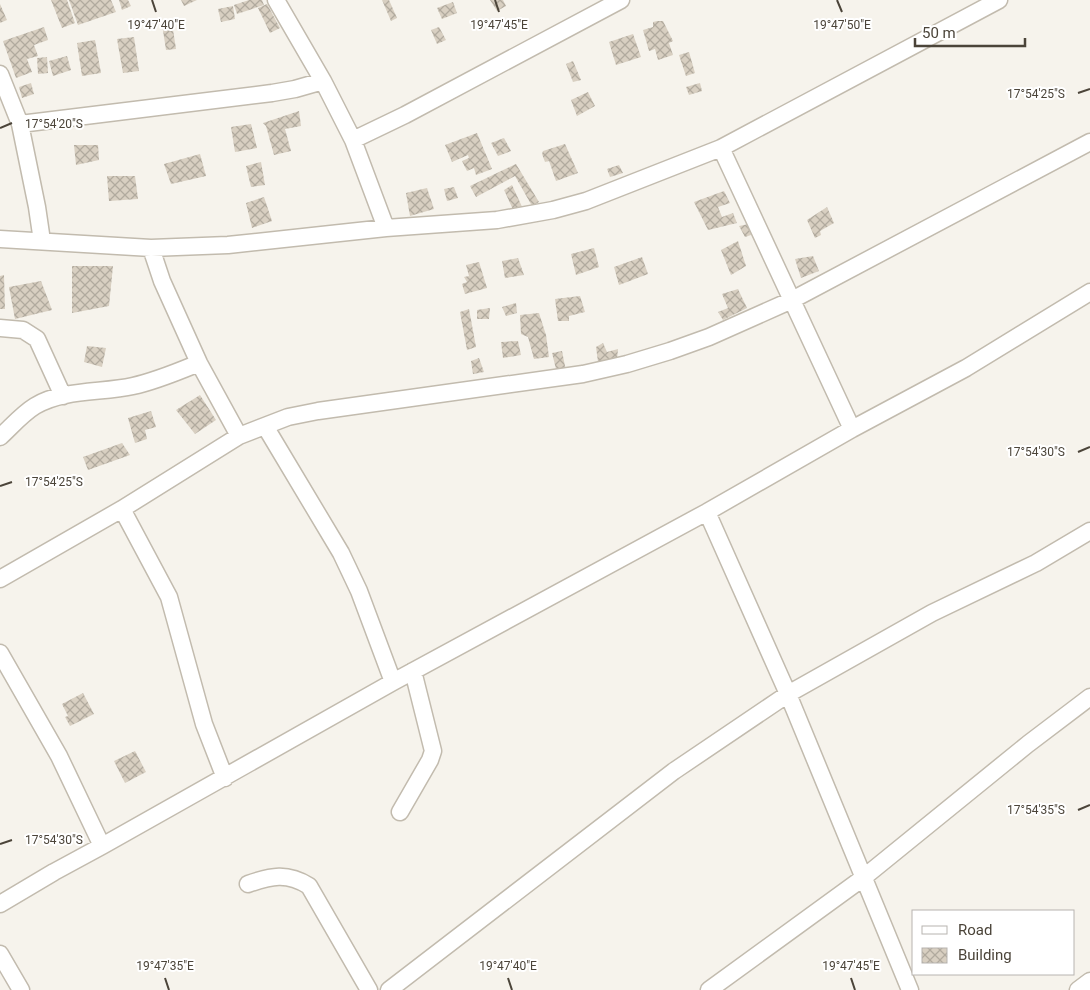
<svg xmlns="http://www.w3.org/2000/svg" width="1090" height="990" viewBox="0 0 1090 990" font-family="Roboto,sans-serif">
  <defs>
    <pattern id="building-cross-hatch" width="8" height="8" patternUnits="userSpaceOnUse" patternTransform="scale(1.25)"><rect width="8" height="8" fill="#d8cfc1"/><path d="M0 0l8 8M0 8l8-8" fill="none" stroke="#b1aa9e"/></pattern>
  </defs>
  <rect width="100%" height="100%" fill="#f6f3ec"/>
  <!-- building -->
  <path fill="url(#building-cross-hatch)" d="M 51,0 L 67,0 L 75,23 L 62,28 Z
    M 69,0 L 111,0 L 116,12 L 78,25 Z
    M 119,0 L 128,0 L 131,6 L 122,10 Z
    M 181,0 L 197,0 L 184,6 Z
    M 249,0 L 262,0 L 264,5 L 237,14 L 234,5 Z
    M 382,0 L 389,0 L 397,18 L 391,21 Z
    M 490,0 L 503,0 L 506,6 L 497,11 Z
    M 453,2 L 457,13 L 442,19 L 437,8 Z
    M 0,4 L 7,20 L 0,23 Z
    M 267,4 L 280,28 L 270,33 L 258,8 Z
    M 233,6 L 235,19 L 221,22 L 218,9 Z
    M 657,21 L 663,21 L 673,41 L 669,43 L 673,55 L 658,60 L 655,49 L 649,51 L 643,30 L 653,27 L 653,22 Z
    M 172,23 L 176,49 L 166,50 L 162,24 Z
    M 44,27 L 48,40 L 34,45 L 38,56 L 27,59 L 32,72 L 16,78 L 3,41 Z
    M 439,27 L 446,40 L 437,44 L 431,30 Z
    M 633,34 L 641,57 L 616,65 L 609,42 Z
    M 134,37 L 139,71 L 123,73 L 117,39 Z
    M 95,40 L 101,73 L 82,76 L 77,43 Z
    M 689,52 L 695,73 L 686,76 L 679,55 Z
    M 67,56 L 71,70 L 53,76 L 49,61 Z
    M 47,57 L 48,73 L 38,74 L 37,58 Z
    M 573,61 L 581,80 L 573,82 L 566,64 Z
    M 31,83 L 34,94 L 22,98 L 19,87 Z
    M 700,83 L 702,91 L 689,95 L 686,87 Z
    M 588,92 L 595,106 L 577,116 L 571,100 Z
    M 299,111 L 301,126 L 285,129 L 291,151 L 274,155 L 266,126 L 263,123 Z
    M 251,124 L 257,148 L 235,152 L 231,127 Z
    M 477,133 L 492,169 L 476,175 L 474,168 L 467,171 L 462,161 L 469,158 L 468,155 L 452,162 L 445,145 Z
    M 504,138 L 511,151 L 498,156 L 491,143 Z
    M 565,144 L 578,173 L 556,181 L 549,161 L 545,162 L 542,154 L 543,151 Z
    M 74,145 L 98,145 L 99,160 L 76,165 Z
    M 200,154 L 206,176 L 171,184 L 164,164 Z
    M 261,162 L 265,185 L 251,187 L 246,166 Z
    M 516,164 L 539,202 L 532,206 L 515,176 L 476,197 L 470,186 Z
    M 619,165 L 623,173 L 610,177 L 607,169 Z
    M 107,176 L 135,176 L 138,199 L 109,201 Z
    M 512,185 L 524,211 L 515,214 L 504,190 Z
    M 454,187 L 458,198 L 447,201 L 444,189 Z
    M 427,188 L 434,209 L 410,216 L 406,193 Z
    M 724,191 L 730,203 L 718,207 L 722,217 L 733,213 L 737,223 L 708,230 L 694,202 Z
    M 264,197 L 272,221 L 252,228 L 246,203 Z
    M 827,207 L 834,223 L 820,231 L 821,235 L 815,238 L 807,220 Z
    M 749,224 L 754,234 L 745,237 L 739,226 Z
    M 738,241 L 746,266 L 731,275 L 721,250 Z
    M 594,248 L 599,267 L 576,275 L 571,254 Z
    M 813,256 L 819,271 L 801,278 L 795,259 Z
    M 642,257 L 648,274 L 619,285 L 614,267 Z
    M 518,258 L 524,275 L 505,278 L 502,261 Z
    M 479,262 L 487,288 L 465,294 L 462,284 L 467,282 L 464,277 L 469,276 L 466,265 Z
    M 72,266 L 113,266 L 109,306 L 72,313 Z
    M 4,275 L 5,309 L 0,309 L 0,276 Z
    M 41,281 L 52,310 L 15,319 L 9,287 Z
    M 738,289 L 747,308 L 723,320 L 718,312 L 728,308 L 722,294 Z
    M 580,296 L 585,312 L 569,316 L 569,321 L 558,321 L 555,299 Z
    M 516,303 L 517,313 L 506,316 L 502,307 Z
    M 490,308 L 489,319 L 477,319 L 477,310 Z
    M 469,309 L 476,347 L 467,350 L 460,312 Z
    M 539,313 L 546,335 L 549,357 L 534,359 L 528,337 L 521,334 L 520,315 Z
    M 518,341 L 521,355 L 503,358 L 501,342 Z
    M 603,343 L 607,352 L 618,349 L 617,360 L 598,362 L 596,347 Z
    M 87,346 L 106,348 L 102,367 L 84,362 Z
    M 562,351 L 566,371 L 557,373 L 552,353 Z
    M 479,358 L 484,372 L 473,374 L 471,361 Z
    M 200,395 L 216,420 L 195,434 L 176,410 Z
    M 151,411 L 156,427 L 145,430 L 147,439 L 135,443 L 128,418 Z
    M 122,443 L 130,455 L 88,470 L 83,457 Z
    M 83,693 L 94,714 L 70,726 L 65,717 L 68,716 L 62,704 Z
    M 135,751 L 146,772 L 125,783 L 114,761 Z"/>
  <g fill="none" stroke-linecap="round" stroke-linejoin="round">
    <defs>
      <path id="minor" d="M 276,0 L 323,81 L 353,140 L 386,228
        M 0,74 L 20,124 L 37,207 L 42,241
        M 20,124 L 272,93 L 295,89 L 323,81
        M 353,140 L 405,115 L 621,0
        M 721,148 L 852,429
        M 0,239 L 151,248 L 228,245 L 386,228 L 497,220 L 553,210 L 586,201 L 721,148 L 999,0
        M 151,248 L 162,281 L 199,363 L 239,436
        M 0,328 L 23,330 L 37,339 L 63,396
        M 265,426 L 341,553 L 359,591 L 393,682
        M 0,437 C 11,427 22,414 35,406 C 64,389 101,393 133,386 C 156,381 177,372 199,363
        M 122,509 L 169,597 L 204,724 L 225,778
        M 707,512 L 788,694 L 910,990
        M 0,579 L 122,509 L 239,436 L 288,417 L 318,411 L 583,374 L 627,364 L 670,351 L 709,337 L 792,300 L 1090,142
        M 0,653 L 59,756 L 102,846
        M 400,812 L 430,760 L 433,751 L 413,671
        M 248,884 C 271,876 287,872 309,886 L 369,990
        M 0,904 L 54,872 L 102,846 L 393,682 L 707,512 L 852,429 L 966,368 L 1090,292
        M 0,954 L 21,990
        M 389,990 L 674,771 L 788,694 L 932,613 L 1036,563 L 1090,531
        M 709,990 L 863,878 L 1028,744 L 1090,697
        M 1078,990 L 1090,981"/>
    </defs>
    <!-- minor casing -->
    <use href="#minor" stroke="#c2bbae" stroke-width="19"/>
    <!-- minor -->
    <use href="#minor" stroke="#fff" stroke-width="16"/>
  </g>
  <!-- ticks -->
  <path fill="none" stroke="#4b4439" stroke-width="2" d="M 152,0 L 156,12M 495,0 L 499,12M 837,0 L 842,12M 1078,93 L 1090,89M 0,128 L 12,123M 1078,452 L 1090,447M 0,486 L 12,482M 1078,810 L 1090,805M 0,844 L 12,840M 165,978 L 169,990M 508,978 L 512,990M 851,978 L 855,990"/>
  <g font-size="12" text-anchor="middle" fill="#4b4439" stroke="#fff" stroke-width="4" stroke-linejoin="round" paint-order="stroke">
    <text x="156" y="29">19°47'40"E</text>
    <text x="499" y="29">19°47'45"E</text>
    <text x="842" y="29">19°47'50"E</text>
    <text x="1036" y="98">17°54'25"S</text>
    <text x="54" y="128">17°54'20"S</text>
    <text x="1036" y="456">17°54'30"S</text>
    <text x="54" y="486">17°54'25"S</text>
    <text x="1036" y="814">17°54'35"S</text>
    <text x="54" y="844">17°54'30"S</text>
    <text x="165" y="970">19°47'35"E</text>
    <text x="508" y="970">19°47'40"E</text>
    <text x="851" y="970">19°47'45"E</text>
  </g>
  <!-- legend -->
  <rect x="912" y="910" width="162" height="65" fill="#ffffff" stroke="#b7b4b0"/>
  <rect x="922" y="926" width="25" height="8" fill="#ffffff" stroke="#b7b4b0"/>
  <text x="958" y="935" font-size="15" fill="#4b4439">Road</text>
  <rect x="922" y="948" width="25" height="15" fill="url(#building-cross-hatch)" stroke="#b7b4b0"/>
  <text x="958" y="960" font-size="15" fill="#4b4439">Building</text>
  <!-- scale -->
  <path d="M915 38v8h110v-8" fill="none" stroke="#4b4439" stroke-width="2.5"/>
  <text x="922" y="38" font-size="15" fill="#4b4439" stroke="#ffffff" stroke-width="4" paint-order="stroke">50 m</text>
</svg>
